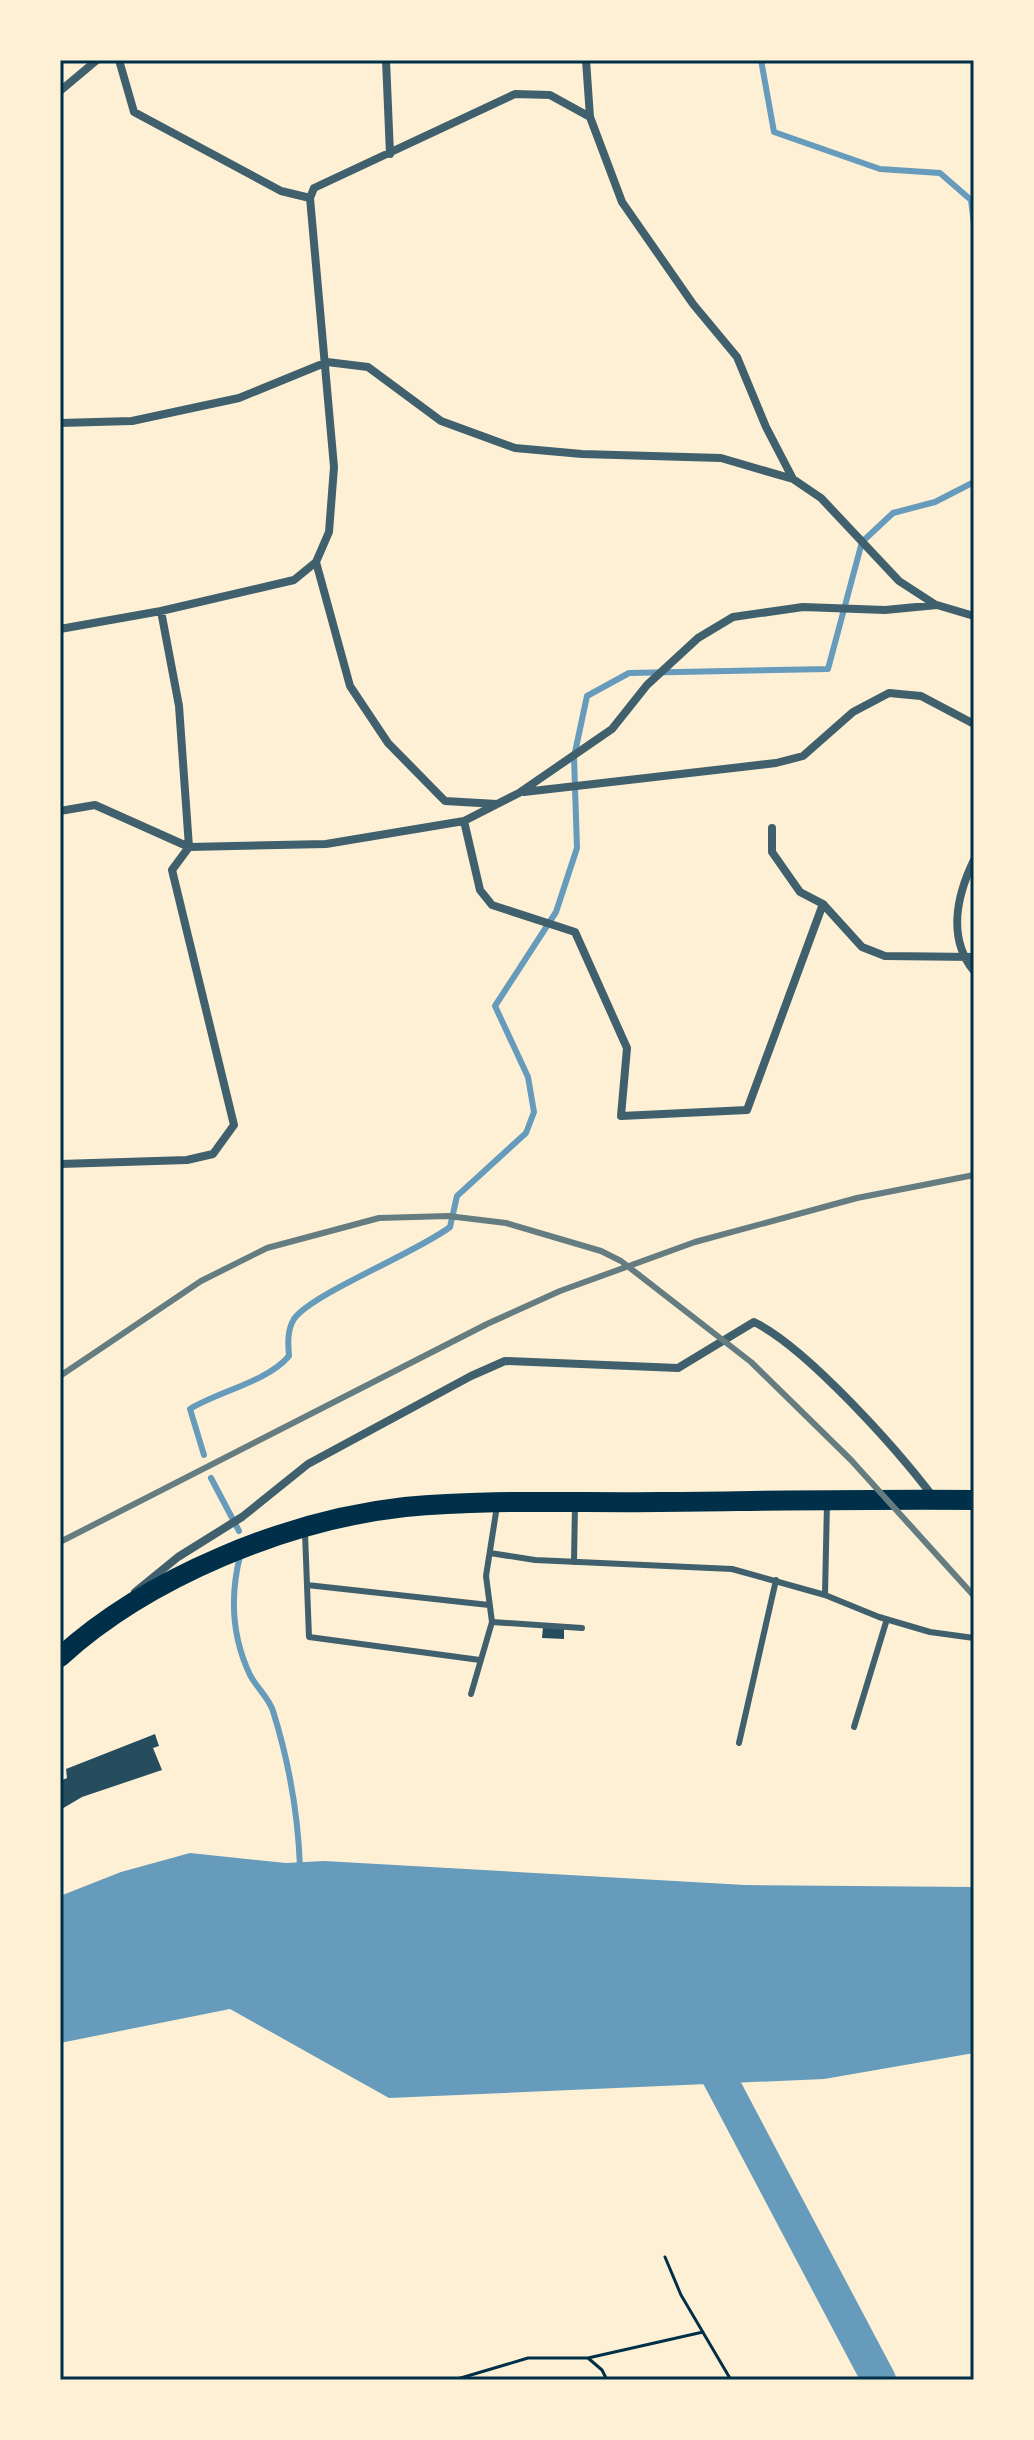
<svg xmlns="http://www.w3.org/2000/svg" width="1034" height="2440" viewBox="0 0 1034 2440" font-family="Karla,sans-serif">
  <rect width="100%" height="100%" fill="#fdf0d5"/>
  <!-- water -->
  <path fill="#669bbc" d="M 190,1853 L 286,1863 L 324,1861 L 745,1885 L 974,1887 L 974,2053 L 824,2079 L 389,2098 L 230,2009 L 60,2043 L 60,1896 L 121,1872 Z"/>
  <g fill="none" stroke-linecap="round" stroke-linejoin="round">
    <!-- stream -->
    <path stroke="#669bbc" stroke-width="6" d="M 761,60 L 774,132 L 880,169 L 940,173 L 971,200 L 974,224
      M 204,1455 L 190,1409 C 219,1391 267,1382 289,1356 C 288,1344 287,1330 294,1319 C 311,1294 416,1253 450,1227 L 457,1196 L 526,1133 L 534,1112 L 528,1077 L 495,1006 L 556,912 L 577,848 L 574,757 L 587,696 L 629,673 L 828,669 L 862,542 L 893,513 L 935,502 L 974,482
      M 211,1478 L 239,1531
      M 240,1556 C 230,1596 232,1637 250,1675 C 257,1688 269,1698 273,1711 C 289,1762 298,1814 300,1867"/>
    <!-- river -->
    <path stroke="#669bbc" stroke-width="34" d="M 702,2045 L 879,2380"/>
  </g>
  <!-- building -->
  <path fill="#264d5e" d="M 543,1627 L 564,1628 L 564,1639 L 542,1638 Z
    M 155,1734 L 159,1746 L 153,1748 L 162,1770 L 82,1797 L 60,1810 L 60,1781 L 67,1778 L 66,1769 Z"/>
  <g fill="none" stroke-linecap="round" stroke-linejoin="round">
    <!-- path -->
    <path stroke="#003049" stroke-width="3" d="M 665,2257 L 681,2295 L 731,2380
      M 588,2358 L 602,2370 L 607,2380
      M 454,2380 L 528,2358 L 588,2358 L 703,2332"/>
    <!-- service -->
    <path stroke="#3f606c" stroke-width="6" d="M 827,1502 L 825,1595 L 879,1617 L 930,1632 L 974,1638
      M 305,1533 L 309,1637 L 480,1660
      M 490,1553 L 535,1560 L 732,1569 L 825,1595
      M 574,1562 L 575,1505
      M 307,1585 L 489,1605
      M 492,1622 L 582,1628
      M 471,1694 L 492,1622 L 486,1576 L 497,1506
      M 854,1727 L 887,1619
      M 739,1743 L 776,1580"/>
    <!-- minor -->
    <path stroke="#3f606c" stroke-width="8" d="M 119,60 L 134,112 L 281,191 L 310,198
      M 386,60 L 390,154
      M 586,60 L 590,117 L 622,202 L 693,304 L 737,357 L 766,427 L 793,479
      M 60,91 L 97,60
      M 60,423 L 132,421 L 239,398 L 327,362 L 368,367 L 441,421 L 515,448 L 582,454 L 721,458 L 793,479 L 821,498 L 899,581 L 936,605
      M 316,562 L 350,686 L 388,743 L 445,801 L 497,804
      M 60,629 L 161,611 L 294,580 L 316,562 L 329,532 L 334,467 L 310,198 L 314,188 L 515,94 L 550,95 L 590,117
      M 524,792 L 776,763 L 803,756 L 853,712 L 889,693 L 921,696 L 974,724
      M 60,811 L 95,805 L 189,847 L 326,844 L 464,821
      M 772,828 L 772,852 L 800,892 L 823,904 L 862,947 L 885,956 L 974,957
      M 974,860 C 957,895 947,938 974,971
      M 823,904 L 747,1110 L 621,1116 L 627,1048 L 575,932 L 492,905 L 480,890 L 464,821 L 519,793 L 612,729 L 647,685 L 698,638 L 733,617 L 803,607 L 885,610 L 937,605 L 974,616
      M 60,1164 L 187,1160 L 213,1154 L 234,1125 L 172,870 L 189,847 L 179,706 L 161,611
      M 135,1592 L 178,1557 L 242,1517 L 308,1464 L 471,1376 L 505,1361 L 678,1368 L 754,1322 C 806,1347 897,1449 934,1498"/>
    <!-- trunk -->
    <path stroke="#003049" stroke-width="20" d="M 60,1657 C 148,1577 287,1520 405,1507 C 489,1499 575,1503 659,1502 C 764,1501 869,1499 974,1500"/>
    <!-- rail -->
    <path stroke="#657d81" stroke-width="6" d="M 60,1376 L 201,1281 L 267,1248 L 379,1218 L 448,1216 L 506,1223 L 601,1251 L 621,1261 L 751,1362 L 851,1460 L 974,1596
      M 60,1542 L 487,1324 L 560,1291 L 695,1242 L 857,1198 L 974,1175"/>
  </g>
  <!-- border -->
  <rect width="1034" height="2440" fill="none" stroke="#fdf0d5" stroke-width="124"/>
  <rect x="62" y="62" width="910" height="2316" fill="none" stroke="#003049" stroke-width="3"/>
</svg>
